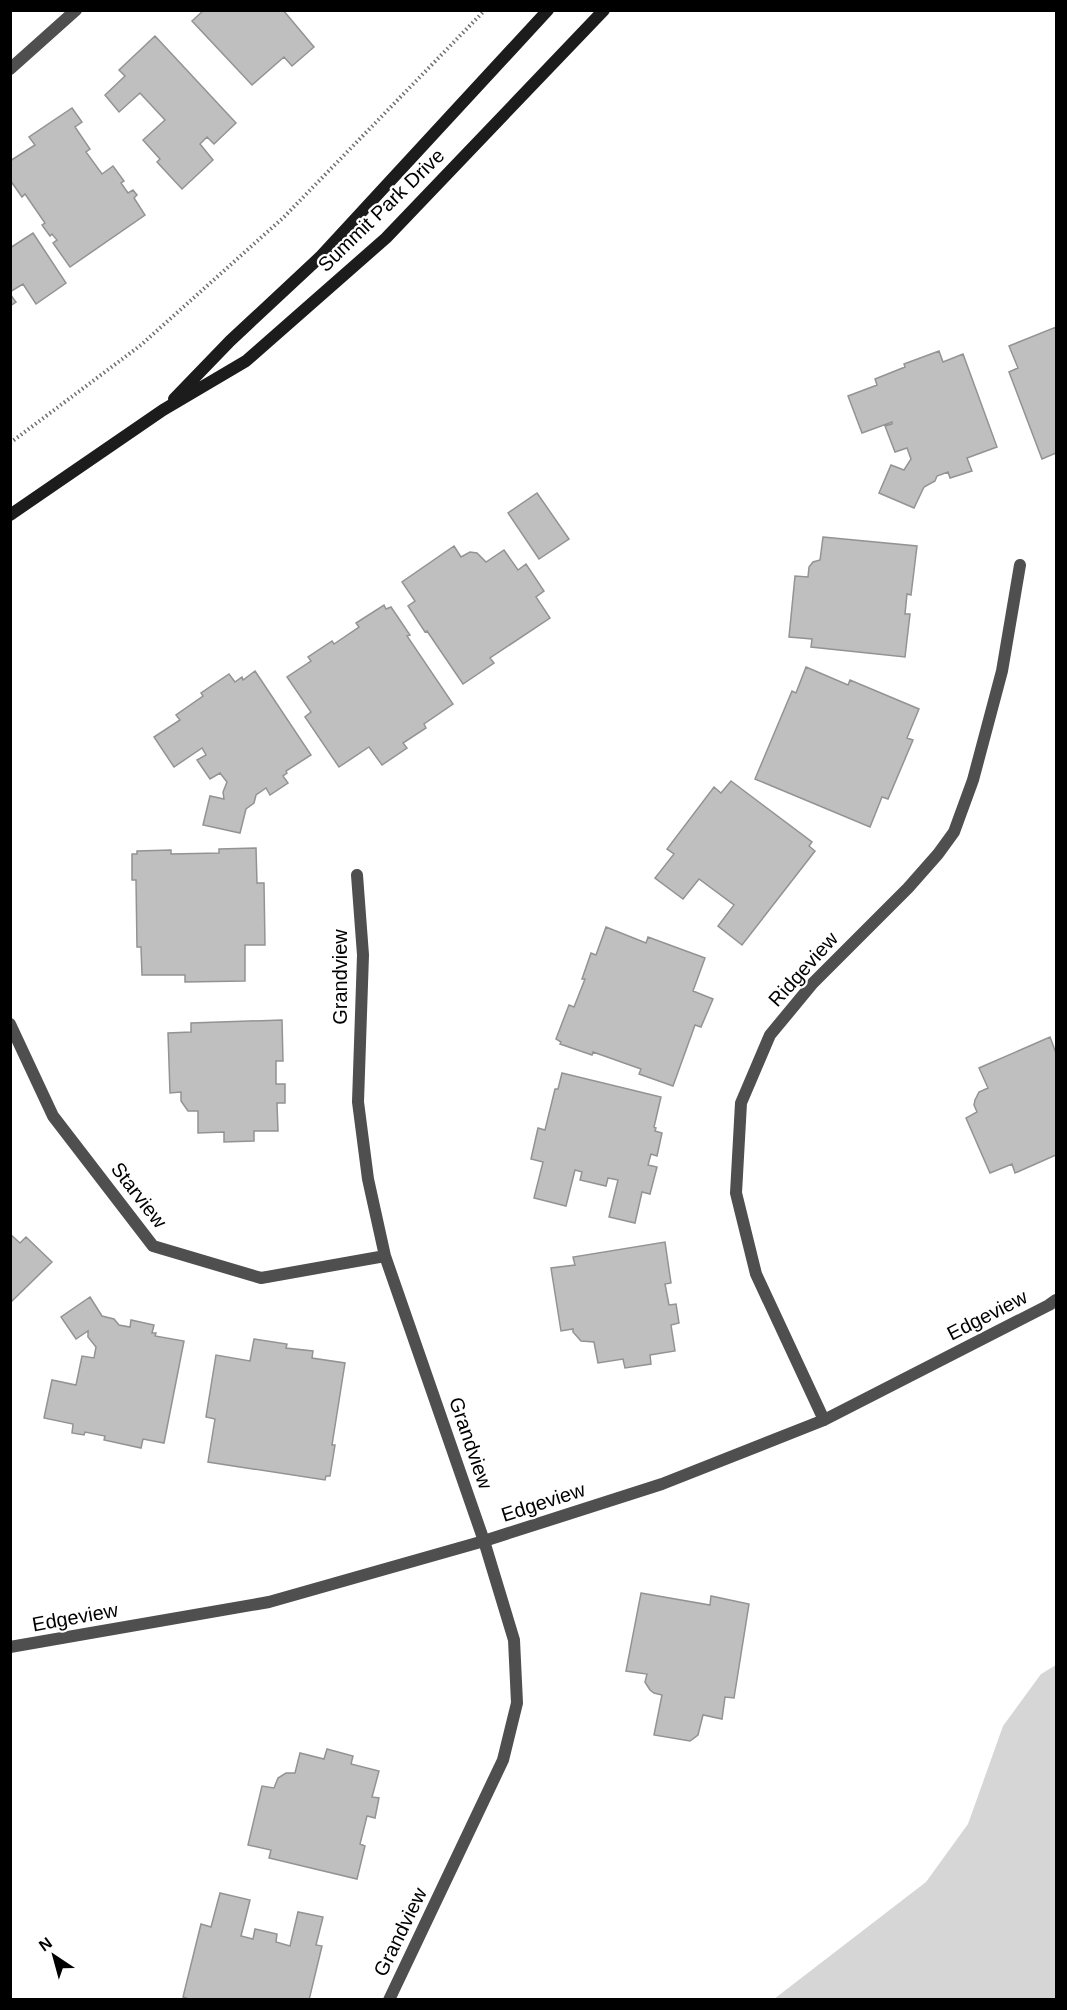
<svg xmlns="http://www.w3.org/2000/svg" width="1067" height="2010" viewBox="0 0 1067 2010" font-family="Arial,sans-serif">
  <rect width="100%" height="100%" fill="#fff"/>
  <!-- green -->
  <path fill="#d6d6d6" d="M 1056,1665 L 1056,1999 L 774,1999 L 926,1882 L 968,1824 L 1003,1726 L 1041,1674 Z"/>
  <!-- building -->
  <path fill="#bfbfbf" stroke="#939393" stroke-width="1.5" d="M 204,10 L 283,10 L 314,47 L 292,66 L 284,57 L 252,85 L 192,21 Z
    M 155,36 L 236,123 L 214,144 L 207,137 L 200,144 L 213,160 L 182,189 L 157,162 L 160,159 L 143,140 L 165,120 L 140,93 L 119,112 L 105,95 L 125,76 L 119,70 Z
    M 72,108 L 82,122 L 75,127 L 90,149 L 86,152 L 102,174 L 113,166 L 124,181 L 121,183 L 128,193 L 133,190 L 137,195 L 134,198 L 145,215 L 70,267 L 53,243 L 57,240 L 52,234 L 50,236 L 42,225 L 45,223 L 25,194 L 22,197 L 10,180 L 10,161 L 35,145 L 29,137 Z
    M 33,233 L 66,283 L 36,304 L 23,284 L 10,292 L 10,248 Z
    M 10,294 L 16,302 L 10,306 Z
    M 1056,327 L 1056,453 L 1042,459 L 1009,372 L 1018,368 L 1009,346 Z
    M 939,351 L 943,362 L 963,354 L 997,447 L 967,458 L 972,471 L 950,478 L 948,472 L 937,476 L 935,481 L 924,487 L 914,508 L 879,493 L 891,465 L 904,470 L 911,459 L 907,448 L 895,452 L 885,426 L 892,424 L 892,422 L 862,433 L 848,396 L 877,385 L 875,379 L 905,367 L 904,364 Z
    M 537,493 L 569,539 L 539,559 L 508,513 Z
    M 823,537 L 917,546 L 911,595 L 907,594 L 905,614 L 910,614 L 905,657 L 811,647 L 812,639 L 789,637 L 795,576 L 808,577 L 809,567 L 813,562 L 820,560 Z
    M 454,546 L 461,557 L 470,552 L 477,553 L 486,562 L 504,550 L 518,570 L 526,564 L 544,591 L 536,597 L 550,618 L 490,658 L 494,663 L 463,684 L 427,631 L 425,632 L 408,606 L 415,601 L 402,582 Z
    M 384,605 L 386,609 L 391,607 L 410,635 L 407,636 L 453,704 L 424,724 L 426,728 L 403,743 L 407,748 L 382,765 L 369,747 L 339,767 L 305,717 L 311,712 L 287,677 L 311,661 L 308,657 L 332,641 L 334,644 L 359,627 L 356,623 Z
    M 806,667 L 848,685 L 850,680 L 919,709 L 907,738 L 913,740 L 888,799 L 882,797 L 870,827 L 755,779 L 792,691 L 796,693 Z
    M 255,671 L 311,755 L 286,771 L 287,773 L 283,776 L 288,783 L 270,795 L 266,788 L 256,795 L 254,803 L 246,809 L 240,833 L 203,825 L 210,796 L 224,799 L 223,792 L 227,782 L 220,773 L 210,779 L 197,760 L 206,755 L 202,748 L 174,767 L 154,737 L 180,720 L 176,715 L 203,696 L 201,693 L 229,674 L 235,682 L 242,677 L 243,680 Z
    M 731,781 L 812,842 L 809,846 L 815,851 L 742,945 L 718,926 L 734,905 L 699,879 L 683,899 L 655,878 L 674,854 L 667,849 L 714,787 L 721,793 Z
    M 256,848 L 257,883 L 264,883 L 265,945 L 245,945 L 245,981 L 185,982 L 185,975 L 142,975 L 141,947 L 137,947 L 136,880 L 132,880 L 132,854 L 137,854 L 137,851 L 171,850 L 171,854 L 219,853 L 219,849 Z
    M 606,927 L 646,943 L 648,937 L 705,958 L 693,991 L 713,999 L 701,1027 L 695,1025 L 673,1086 L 639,1074 L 641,1069 L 593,1052 L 592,1055 L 560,1044 L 561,1042 L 556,1039 L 569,1005 L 574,1007 L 585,979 L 582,979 L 591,953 L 596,955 Z
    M 282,1020 L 283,1061 L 276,1061 L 276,1084 L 285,1084 L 285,1103 L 277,1103 L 278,1131 L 254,1131 L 254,1141 L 224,1142 L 224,1132 L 198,1133 L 198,1111 L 188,1111 L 181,1101 L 181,1092 L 170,1093 L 168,1033 L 191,1032 L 191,1023 Z
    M 1050,1037 L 1056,1053 L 1056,1155 L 1015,1173 L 1012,1164 L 990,1173 L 966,1118 L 977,1112 L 974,1105 L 975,1100 L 979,1092 L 988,1088 L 979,1068 Z
    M 562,1073 L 661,1097 L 654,1127 L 656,1128 L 655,1131 L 662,1133 L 657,1156 L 651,1154 L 648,1165 L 657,1167 L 650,1194 L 642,1192 L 635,1223 L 609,1217 L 618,1180 L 608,1178 L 606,1186 L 580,1180 L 582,1172 L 575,1170 L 566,1206 L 534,1198 L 543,1162 L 531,1159 L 538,1128 L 545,1130 L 555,1089 L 558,1089 Z
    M 10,1234 L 20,1243 L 26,1237 L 52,1262 L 10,1303 Z
    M 665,1242 L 671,1283 L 665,1284 L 669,1305 L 676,1304 L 679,1323 L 671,1325 L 675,1351 L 650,1355 L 651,1364 L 625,1368 L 623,1359 L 598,1363 L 594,1342 L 581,1341 L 573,1332 L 573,1329 L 561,1331 L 551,1268 L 575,1265 L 573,1257 Z
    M 90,1297 L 102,1316 L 114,1319 L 119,1325 L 130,1327 L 131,1320 L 154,1325 L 152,1333 L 156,1333 L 155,1336 L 184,1341 L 164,1443 L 143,1439 L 141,1448 L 104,1440 L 105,1436 L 85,1432 L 84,1435 L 72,1433 L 73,1424 L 44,1418 L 52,1380 L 76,1385 L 82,1356 L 94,1358 L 96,1347 L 88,1337 L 88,1331 L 76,1339 L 61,1317 Z
    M 254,1339 L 287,1344 L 286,1348 L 313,1351 L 312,1358 L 345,1363 L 332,1445 L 335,1445 L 330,1476 L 326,1476 L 325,1480 L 208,1462 L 215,1419 L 206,1417 L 216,1355 L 250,1361 Z
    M 641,1593 L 710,1605 L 711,1596 L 749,1604 L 734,1698 L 725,1697 L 722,1719 L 703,1715 L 698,1735 L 690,1741 L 654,1735 L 662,1695 L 654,1693 L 650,1690 L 645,1682 L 647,1674 L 626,1671 Z
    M 327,1749 L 353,1756 L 351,1764 L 379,1771 L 372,1797 L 379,1798 L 375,1818 L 367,1816 L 360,1844 L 365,1846 L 357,1879 L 269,1858 L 271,1850 L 248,1845 L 262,1786 L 274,1788 L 278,1778 L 286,1773 L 295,1773 L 300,1753 L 324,1759 Z
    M 220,1893 L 250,1900 L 241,1936 L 253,1939 L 255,1929 L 277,1934 L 276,1942 L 290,1946 L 298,1912 L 323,1917 L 316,1945 L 322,1946 L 309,2000 L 192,2000 L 183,1997 L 201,1924 L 211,1927 Z"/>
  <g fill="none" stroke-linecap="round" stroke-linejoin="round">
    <!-- path -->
    <path stroke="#717171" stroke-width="4" stroke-dasharray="1.5 3" stroke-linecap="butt" d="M 10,443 L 141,345 L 283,218 L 485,10"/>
    <!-- street -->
    <path stroke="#4f4f4f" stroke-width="12" d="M 10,69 L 76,10
      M 357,875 L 363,955 L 358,1102 L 368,1179 L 385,1256 L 484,1541 L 514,1640 L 517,1703 L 503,1760 L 389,2000
      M 10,1024 L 53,1116 L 153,1246 L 261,1278 L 385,1256
      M 824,1420 L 756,1274 L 736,1193 L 741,1103 L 770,1035 L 813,983 L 908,888 L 938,854 L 954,832 L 973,780 L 1002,671 L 1020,565
      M 10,1647 L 269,1602 L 484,1541 L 662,1484 L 824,1420 L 1049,1305 L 1056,1300"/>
    <!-- secondary -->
    <path stroke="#1c1c1c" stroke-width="12" d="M 174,399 L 230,341 L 320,257 L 548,10
      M 10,515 L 163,410 L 246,361 L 386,238 L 604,10"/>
  </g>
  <g text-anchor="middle" stroke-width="4.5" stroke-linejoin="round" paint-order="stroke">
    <!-- street labels -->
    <g font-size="20" fill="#000" stroke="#fff">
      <text transform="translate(381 210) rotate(-44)" y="7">Summit Park Drive</text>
      <text transform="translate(803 969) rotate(-48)" y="7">Ridgeview</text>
      <text transform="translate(340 977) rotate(-90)" y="7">Grandview</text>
      <text transform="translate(139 1195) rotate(52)" y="7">Starview</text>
      <text transform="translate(987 1315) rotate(-27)" y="7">Edgeview</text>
      <text transform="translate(471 1443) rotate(71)" y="7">Grandview</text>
      <text transform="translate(543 1502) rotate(-18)" y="7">Edgeview</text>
      <text transform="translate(75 1617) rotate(-10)" y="7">Edgeview</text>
      <text transform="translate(400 1932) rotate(-64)" y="7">Grandview</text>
    </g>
  </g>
  <!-- border -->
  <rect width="1067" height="2010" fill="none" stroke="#000000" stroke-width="24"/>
  <!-- north arrow -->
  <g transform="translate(54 1956) rotate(324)" stroke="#ffffff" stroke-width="4.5" paint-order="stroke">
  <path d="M0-4.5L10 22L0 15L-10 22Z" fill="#000000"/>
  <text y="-9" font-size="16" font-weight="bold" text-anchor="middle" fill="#000000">N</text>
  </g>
</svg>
